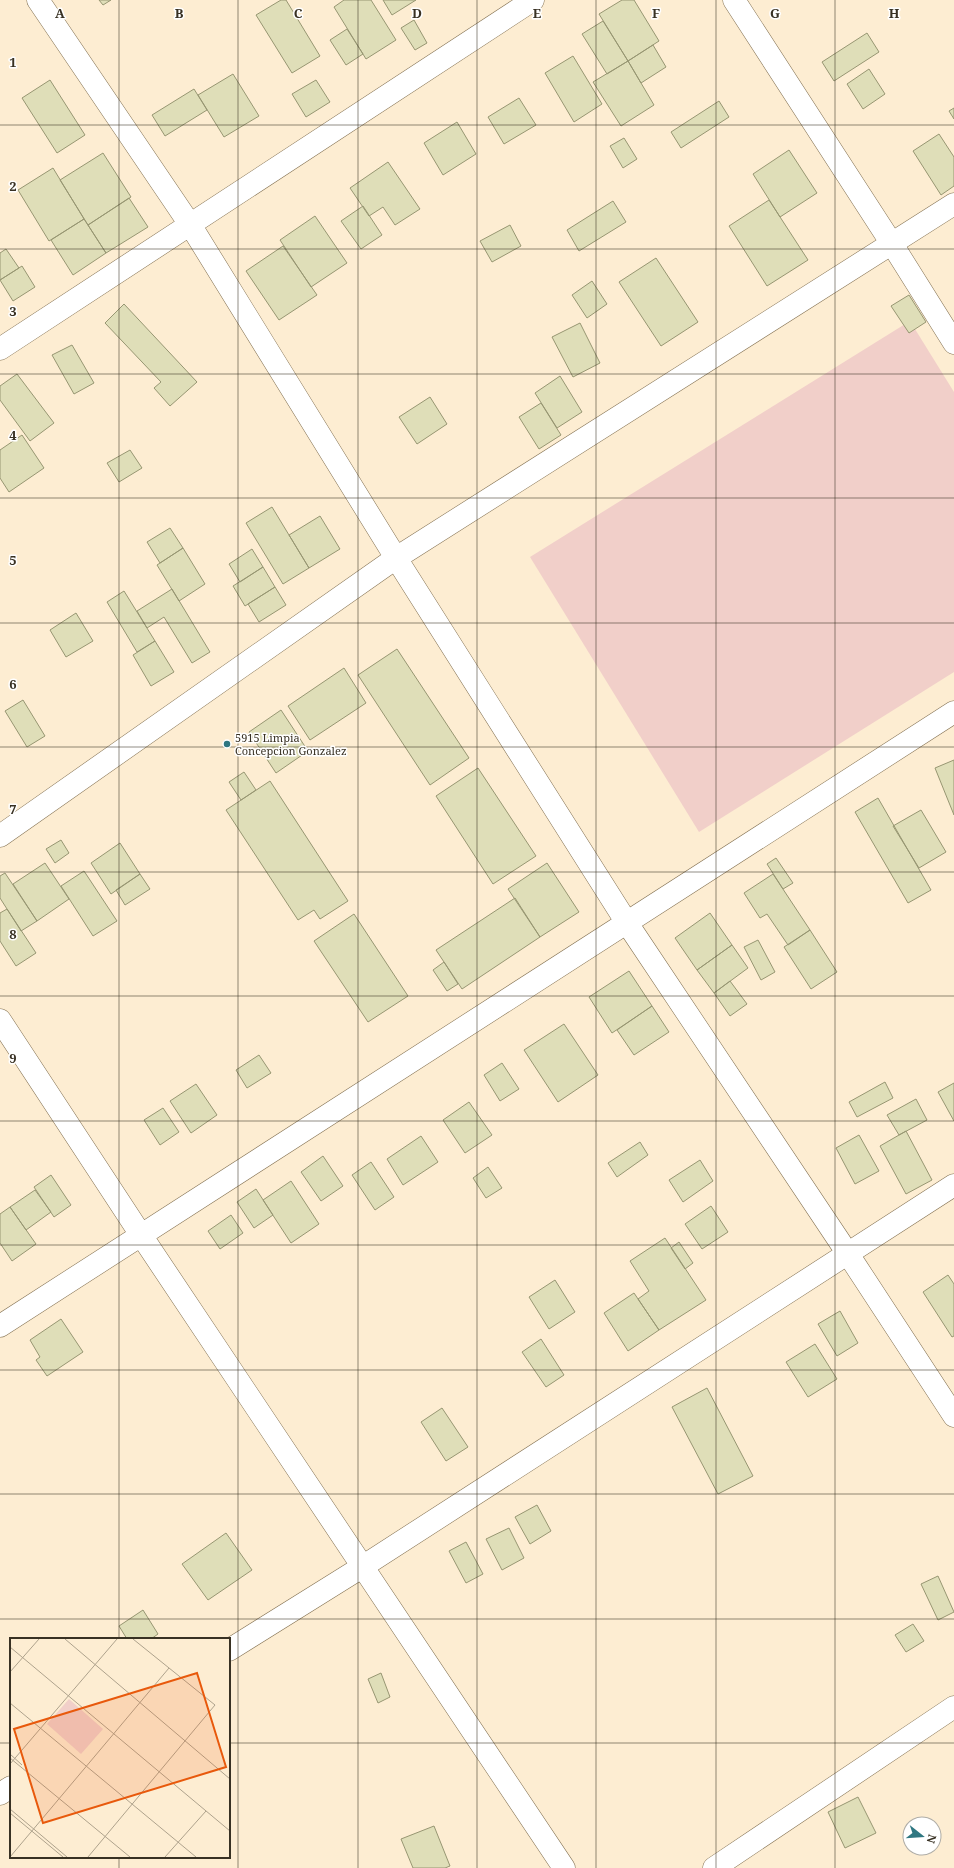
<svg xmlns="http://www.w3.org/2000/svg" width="954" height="1868" viewBox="0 0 954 1868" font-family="'Noto Serif',serif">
  <rect width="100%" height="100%" fill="#fdedd2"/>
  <!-- green -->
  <path fill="#f1cfc9" d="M 910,321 L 954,392 L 954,672 L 699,832 L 530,557 Z"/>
  <!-- building -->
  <path fill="#dfdeb8" stroke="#979672" d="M 99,0 L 111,0 L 103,5 Z
    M 281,0 L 286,0 L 320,56 L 292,73 L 256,15 Z
    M 344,0 L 371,0 L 396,40 L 366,59 L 334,7 Z
    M 383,0 L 416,0 L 392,15 Z
    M 622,0 L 634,0 L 659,41 L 628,61 L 599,14 Z
    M 414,20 L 427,43 L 415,50 L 401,28 Z
    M 603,21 L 628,61 L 607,74 L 582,34 Z
    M 347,29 L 363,54 L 346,65 L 330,40 Z
    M 867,33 L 879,52 L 834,81 L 822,62 Z
    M 653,45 L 666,67 L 641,83 L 628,61 Z
    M 573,56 L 602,104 L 574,122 L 545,73 Z
    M 628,61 L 654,105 L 621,126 L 593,82 Z
    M 869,69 L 885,94 L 863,109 L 847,84 Z
    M 233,74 L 259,116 L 224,137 L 198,95 Z
    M 50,80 L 85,135 L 57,153 L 22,98 Z
    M 316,80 L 330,102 L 306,117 L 292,94 Z
    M 194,89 L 207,110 L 165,136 L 152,115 Z
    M 519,98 L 536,125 L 504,144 L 488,117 Z
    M 719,101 L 729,117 L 681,148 L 671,132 Z
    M 954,108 L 954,119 L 949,111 Z
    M 457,122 L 476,154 L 443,175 L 424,143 Z
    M 939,134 L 954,157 L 954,186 L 941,195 L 913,151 Z
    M 624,138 L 637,159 L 623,168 L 610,146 Z
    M 789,150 L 817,193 L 780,217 L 753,174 Z
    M 103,153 L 131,197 L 88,225 L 60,180 Z
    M 388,162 L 420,209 L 395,225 L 383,207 L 369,216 L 350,188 Z
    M 53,168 L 84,219 L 49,241 L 18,190 Z
    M 129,198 L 148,227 L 106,253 L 88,225 Z
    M 769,200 L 808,260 L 767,286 L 729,226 Z
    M 613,201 L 626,222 L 579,251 L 567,230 Z
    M 363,206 L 382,235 L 361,249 L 341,221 Z
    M 315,216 L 347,263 L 311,287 L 280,240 Z
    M 84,219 L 106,253 L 73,275 L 51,240 Z
    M 510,225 L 521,246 L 492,262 L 480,241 Z
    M 283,246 L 317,295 L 279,320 L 246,271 Z
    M 6,249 L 19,268 L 0,280 L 0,253 Z
    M 656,258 L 698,322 L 661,346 L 619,282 Z
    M 22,266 L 35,287 L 13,301 L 0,280 Z
    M 592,281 L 607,304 L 587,318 L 572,295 Z
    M 909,295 L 926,322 L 909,333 L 891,306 Z
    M 124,304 L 197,382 L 170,406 L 154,388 L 161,382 L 105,323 Z
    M 580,323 L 600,363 L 573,377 L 552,337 Z
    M 72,345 L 94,383 L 74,394 L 52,355 Z
    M 17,374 L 54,423 L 30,441 L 0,400 L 0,386 Z
    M 560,376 L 582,412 L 557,428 L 535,393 Z
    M 430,397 L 447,424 L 417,444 L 399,417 Z
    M 541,403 L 561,435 L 539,449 L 519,417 Z
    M 22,435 L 44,468 L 9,492 L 0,478 L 0,450 Z
    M 130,450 L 142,468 L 119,482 L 107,463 Z
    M 272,507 L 309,568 L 283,584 L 246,523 Z
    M 320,516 L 340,549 L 309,568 L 289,535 Z
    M 170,528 L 183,548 L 160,563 L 147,542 Z
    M 183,548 L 205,584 L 179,601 L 157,565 Z
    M 252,549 L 263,567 L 240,582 L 229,564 Z
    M 263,567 L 275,587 L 245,606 L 233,586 Z
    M 275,587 L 286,605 L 259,622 L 248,604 Z
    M 172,589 L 210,652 L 192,663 L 164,617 L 147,628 L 137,611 Z
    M 124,591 L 155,641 L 137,652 L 107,602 Z
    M 76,613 L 93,641 L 66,657 L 50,630 Z
    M 155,641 L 174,672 L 151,686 L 133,655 Z
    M 397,649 L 469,758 L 430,785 L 358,675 Z
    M 344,668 L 366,703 L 310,740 L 288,706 Z
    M 23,700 L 45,736 L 27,747 L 5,711 Z
    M 281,710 L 308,751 L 276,773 L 249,732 Z
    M 954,760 L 954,815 L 935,768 Z
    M 478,768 L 536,856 L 493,884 L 436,796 Z
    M 244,772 L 256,790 L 241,800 L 229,782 Z
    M 270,781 L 348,901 L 320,919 L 314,910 L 298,920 L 226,810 Z
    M 878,798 L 931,890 L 908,903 L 855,812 Z
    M 921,810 L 946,852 L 919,868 L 893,826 Z
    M 61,840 L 69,853 L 55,863 L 46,849 Z
    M 120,843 L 140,874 L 111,894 L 91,863 Z
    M 776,858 L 793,883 L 783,889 L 767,864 Z
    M 45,863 L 69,899 L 37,921 L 13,884 Z
    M 547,863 L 579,912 L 540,937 L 508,889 Z
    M 84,871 L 117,921 L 93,936 L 61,886 Z
    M 5,873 L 37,921 L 21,931 L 0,898 L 0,876 Z
    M 140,874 L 150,889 L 125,905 L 116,890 Z
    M 773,874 L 810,930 L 788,945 L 767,914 L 760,918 L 744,893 Z
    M 515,898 L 540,937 L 462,989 L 436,950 Z
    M 7,909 L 36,953 L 16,966 L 0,941 L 0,913 Z
    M 710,913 L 732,945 L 697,970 L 675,938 Z
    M 354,914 L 408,996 L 368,1022 L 314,941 Z
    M 810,930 L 837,972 L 811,989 L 784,947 Z
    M 758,940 L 775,972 L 761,980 L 744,947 Z
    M 732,945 L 748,968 L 714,993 L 697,970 Z
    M 444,962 L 458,984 L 447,991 L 433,970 Z
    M 629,971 L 652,1006 L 612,1033 L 589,997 Z
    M 730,981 L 747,1004 L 730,1016 L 714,993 Z
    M 652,1006 L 669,1032 L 634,1055 L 617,1030 Z
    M 564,1024 L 598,1075 L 558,1102 L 524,1050 Z
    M 259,1055 L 271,1073 L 247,1088 L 236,1070 Z
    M 502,1063 L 519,1089 L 500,1101 L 484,1075 Z
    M 885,1082 L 893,1098 L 857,1117 L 849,1102 Z
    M 954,1083 L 954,1121 L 938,1092 Z
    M 196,1084 L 217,1115 L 191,1133 L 170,1101 Z
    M 916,1099 L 927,1120 L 899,1135 L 887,1115 Z
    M 469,1102 L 492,1135 L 465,1153 L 443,1120 Z
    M 163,1108 L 179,1132 L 160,1145 L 144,1120 Z
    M 906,1131 L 932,1180 L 906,1194 L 880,1146 Z
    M 859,1135 L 879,1171 L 855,1184 L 836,1148 Z
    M 421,1136 L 438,1162 L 403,1185 L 387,1159 Z
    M 640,1142 L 648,1155 L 617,1177 L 608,1163 Z
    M 323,1156 L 343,1186 L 321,1201 L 301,1172 Z
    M 700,1160 L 713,1181 L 683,1202 L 669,1180 Z
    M 371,1162 L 394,1197 L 375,1210 L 352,1175 Z
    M 488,1167 L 502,1188 L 486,1198 L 473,1178 Z
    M 51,1175 L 71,1205 L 54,1217 L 34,1187 Z
    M 291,1181 L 319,1224 L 291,1243 L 263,1200 Z
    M 256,1189 L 273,1215 L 254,1228 L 237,1202 Z
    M 35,1190 L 51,1212 L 26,1230 L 10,1207 Z
    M 711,1206 L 728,1232 L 702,1249 L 685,1224 Z
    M 10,1207 L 36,1244 L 12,1261 L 0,1243 L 0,1214 Z
    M 231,1215 L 243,1233 L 220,1249 L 208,1231 Z
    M 665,1238 L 706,1300 L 659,1330 L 638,1299 L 649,1291 L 630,1261 Z
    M 679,1242 L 693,1263 L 685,1269 L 671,1248 Z
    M 948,1275 L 954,1284 L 954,1336 L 952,1337 L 923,1292 Z
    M 555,1280 L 575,1312 L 549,1329 L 529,1297 Z
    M 634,1293 L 659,1330 L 628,1351 L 604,1313 Z
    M 840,1311 L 858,1343 L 837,1356 L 818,1324 Z
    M 61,1319 L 83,1352 L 47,1376 L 36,1360 L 40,1357 L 30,1340 Z
    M 541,1339 L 564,1375 L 546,1387 L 522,1352 Z
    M 815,1344 L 837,1379 L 808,1397 L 786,1362 Z
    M 707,1388 L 753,1476 L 718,1494 L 672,1407 Z
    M 442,1408 L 468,1447 L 446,1461 L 421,1422 Z
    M 537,1505 L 551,1531 L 530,1544 L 515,1517 Z
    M 509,1528 L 524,1558 L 502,1570 L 486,1539 Z
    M 226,1533 L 252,1570 L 208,1600 L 182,1564 Z
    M 466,1542 L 483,1574 L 466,1583 L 449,1551 Z
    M 938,1576 L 954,1612 L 938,1620 L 921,1584 Z
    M 143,1610 L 158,1634 L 151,1639 L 127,1639 L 119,1626 Z
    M 913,1624 L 924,1641 L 906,1652 L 895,1635 Z
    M 381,1673 L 390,1697 L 378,1703 L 368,1679 Z
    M 858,1797 L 876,1833 L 845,1848 L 828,1812 Z
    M 434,1826 L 450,1866 L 445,1868 L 413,1868 L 401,1839 Z"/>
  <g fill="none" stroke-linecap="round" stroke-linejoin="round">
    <defs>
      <path id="street" d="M 38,0 L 191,226 L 396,558 L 627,923 L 848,1254 L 954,1416
        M 734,0 L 892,244 L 954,343
        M 0,349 L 533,0
        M 0,836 L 396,558 L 954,204
        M 0,1020 L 141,1235 L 564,1868
        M 0,1326 L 954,712
        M 229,1650 L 362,1567 L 954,1185
        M 0,1794 L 11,1787
        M 714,1868 L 954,1707"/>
    </defs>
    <!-- street casing -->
    <use href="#street" stroke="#847253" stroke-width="23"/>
    <!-- street -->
    <use href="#street" stroke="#fff" stroke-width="22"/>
  </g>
  <!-- grid -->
  <path fill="none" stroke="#383123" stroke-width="1" stroke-opacity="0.55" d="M 119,0 L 119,1639M 238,0 L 238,1868M 358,0 L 358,1868M 477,0 L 477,1868M 596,0 L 596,1868M 716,0 L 716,1868M 835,0 L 835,1868M 0,125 L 954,125M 0,249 L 954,249M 0,374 L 954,374M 0,498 L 954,498M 0,623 L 954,623M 0,747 L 954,747M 0,872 L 954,872M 0,996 L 954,996M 0,1121 L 954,1121M 0,1245 L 954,1245M 0,1370 L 954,1370M 0,1494 L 954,1494M 0,1619 L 954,1619M 0,1743 L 11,1743M 229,1743 L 954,1743M 119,1857 L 119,1868"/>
  <!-- markers -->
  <circle fill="#2f7781" stroke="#fff" stroke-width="1.5" cx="227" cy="744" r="4"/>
  <g text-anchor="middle" stroke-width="3" stroke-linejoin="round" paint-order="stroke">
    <!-- poi labels -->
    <g font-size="11" fill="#383123" stroke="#fff" text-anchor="start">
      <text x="235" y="742">5915 Limpia<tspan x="235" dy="13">Concepcion Gonzalez</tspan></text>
    </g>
  </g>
  <!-- overview -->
  <g transform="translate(10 1638)">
    <rect width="220" height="220" fill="#fdedd2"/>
    <path d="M 59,61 L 93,91 L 71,116 L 37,86 Z" fill="#f1cfc9"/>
    <path fill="none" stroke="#aea28c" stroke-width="1" d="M 55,1 L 220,141M 0,9 L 220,193M 0,34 L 29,1M 0,65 L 186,219M 0,116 L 12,127M 0,120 L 120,219M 0,126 L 107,1M 0,171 L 57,219M 0,175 L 53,219M 0,219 L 159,30M 78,219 L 205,67 L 123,1M 155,219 L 196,173"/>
    <path fill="#e8590c" fill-opacity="0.15" stroke="#e8590c" stroke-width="2" d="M 187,35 L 216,129 L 33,185 L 4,91 Z"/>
    <rect width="220" height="220" fill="none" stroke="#383123" stroke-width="2"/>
  </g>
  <g font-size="13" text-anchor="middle" font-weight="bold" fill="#383123" stroke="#fff" stroke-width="3" stroke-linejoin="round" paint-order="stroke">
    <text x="60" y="18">A</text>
    <text x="179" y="18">B</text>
    <text x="298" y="18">C</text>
    <text x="417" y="18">D</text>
    <text x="537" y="18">E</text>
    <text x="656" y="18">F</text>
    <text x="775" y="18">G</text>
    <text x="894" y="18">H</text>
    <text x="13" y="67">1</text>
    <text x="13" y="191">2</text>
    <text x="13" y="316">3</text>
    <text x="13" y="440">4</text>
    <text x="13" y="565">5</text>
    <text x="13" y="689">6</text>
    <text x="13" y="814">7</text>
    <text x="13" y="939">8</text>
    <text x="13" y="1063">9</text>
  </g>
  <!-- north arrow -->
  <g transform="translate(922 1836) rotate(107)"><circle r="19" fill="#ffffff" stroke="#afada7"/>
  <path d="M0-3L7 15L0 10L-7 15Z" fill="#2f7781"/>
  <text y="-6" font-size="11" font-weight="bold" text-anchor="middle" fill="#383123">N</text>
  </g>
</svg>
